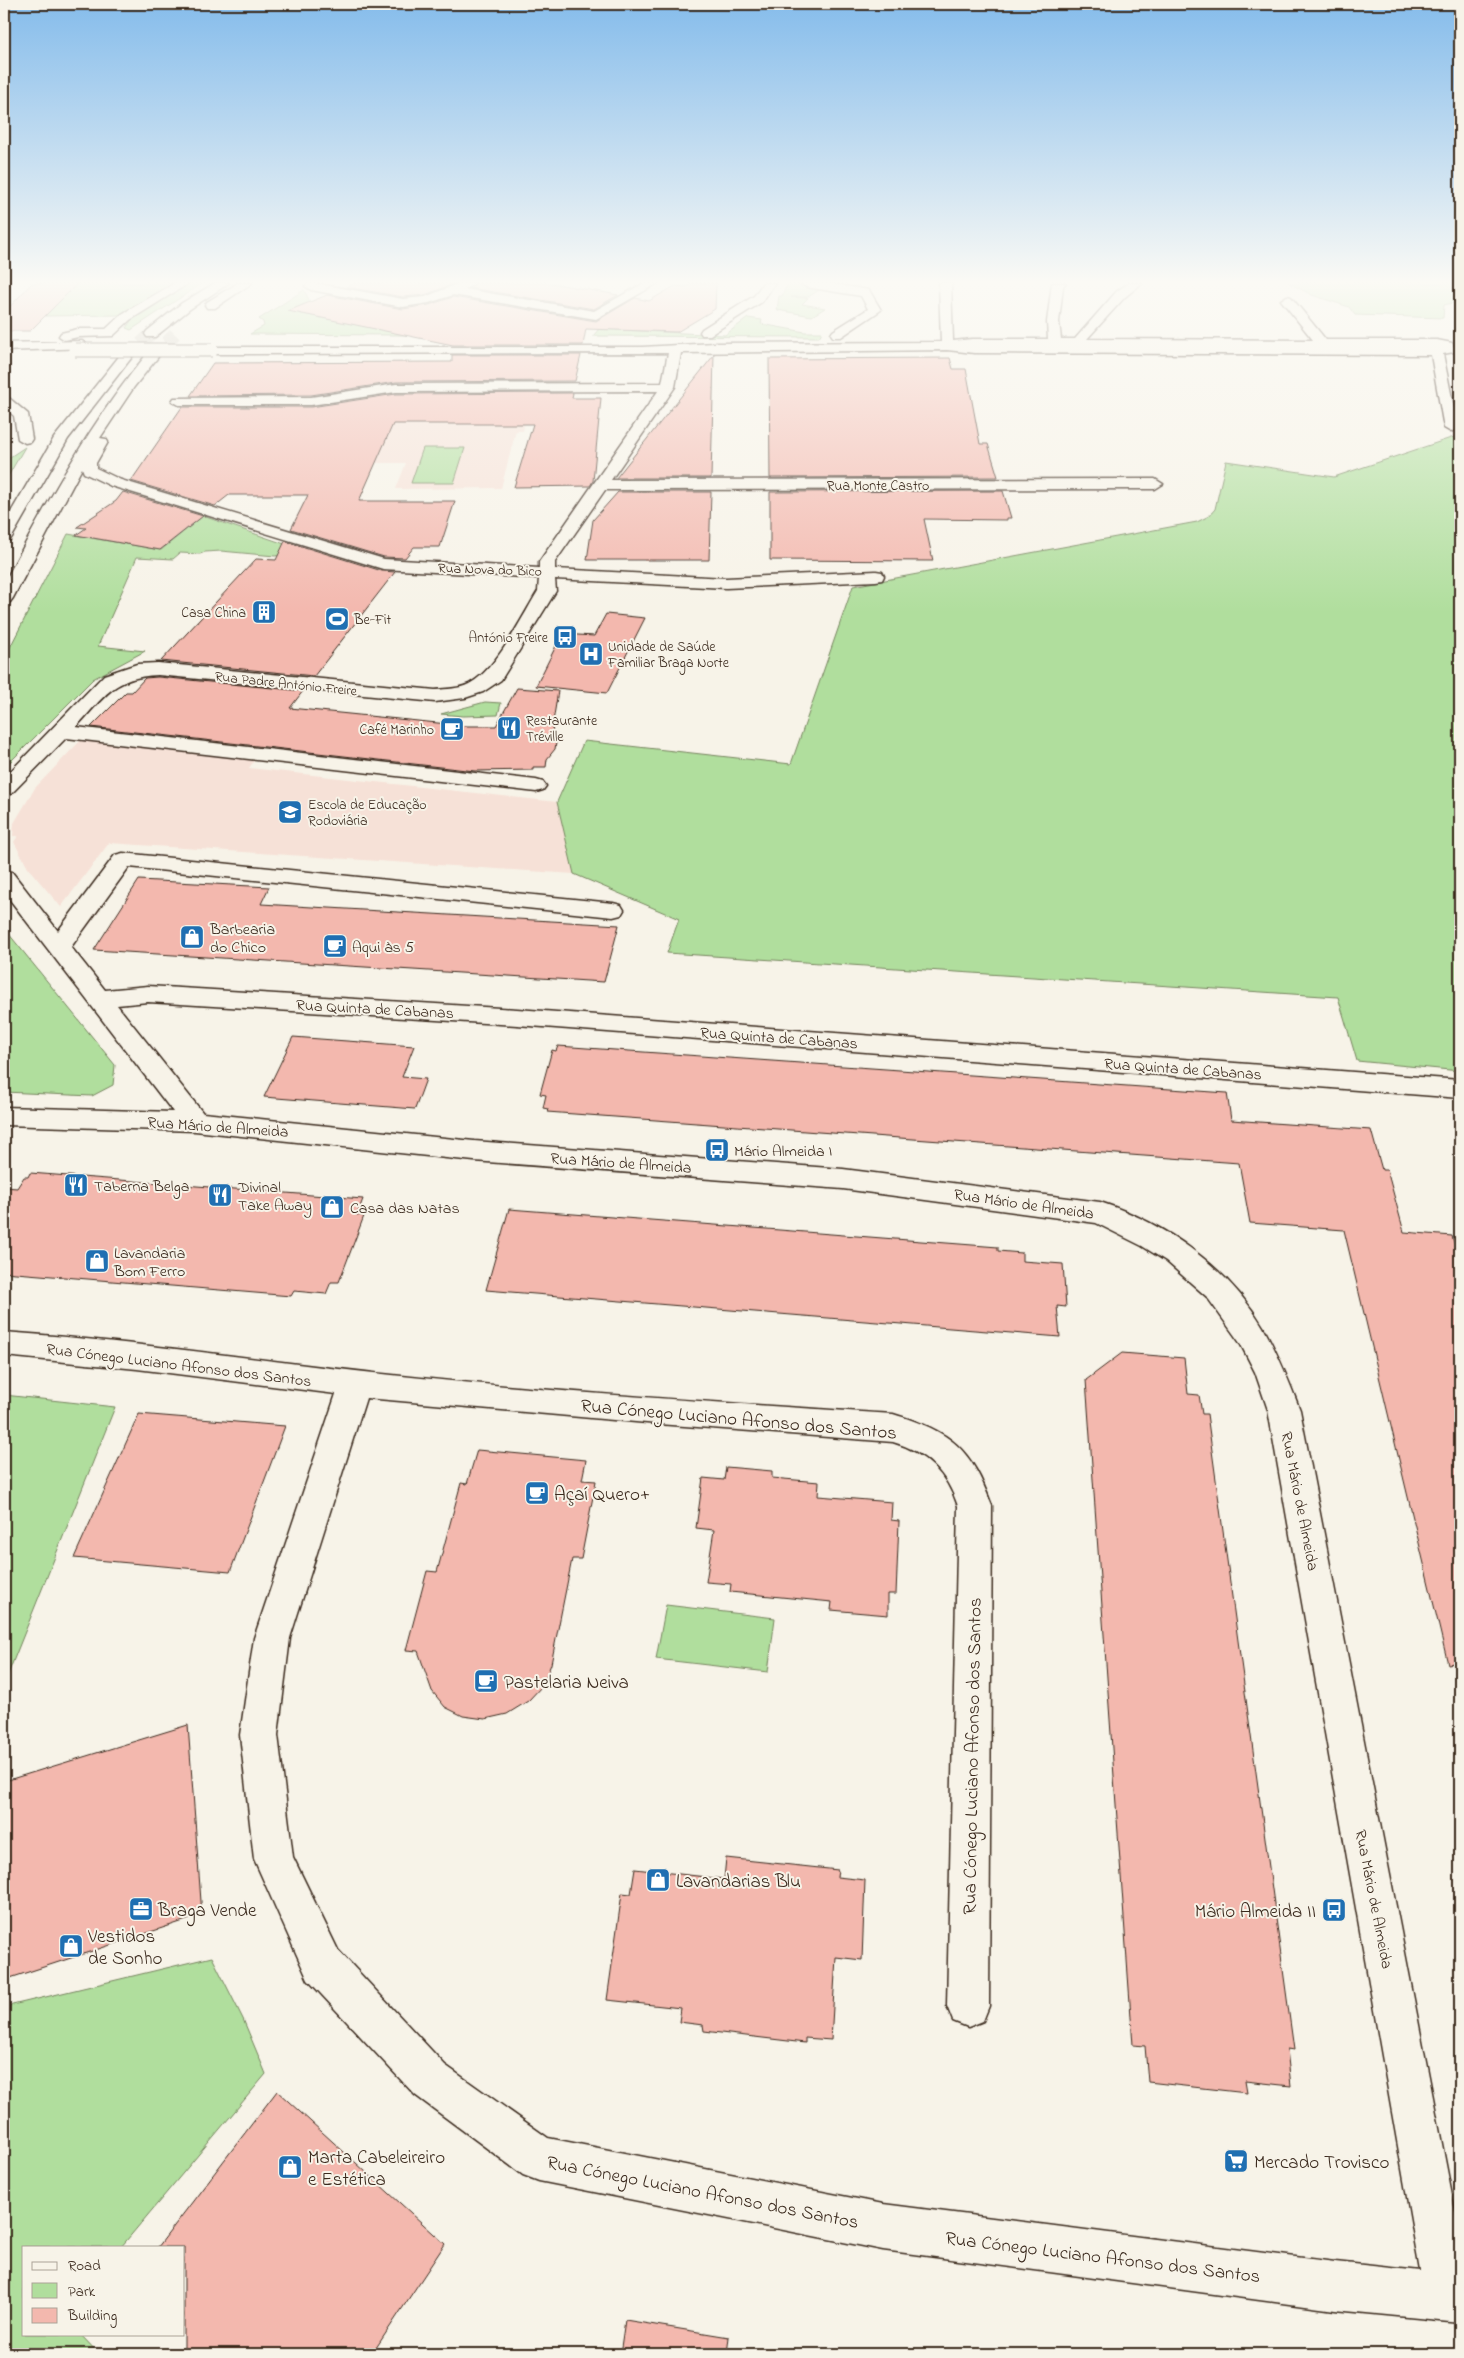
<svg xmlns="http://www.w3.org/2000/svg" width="1464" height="2358" viewBox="0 0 1464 2358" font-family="'Indie Flower',sans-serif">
  <rect width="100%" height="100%" fill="#f7f3e8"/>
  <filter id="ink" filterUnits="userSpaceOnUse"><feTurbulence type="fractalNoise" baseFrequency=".02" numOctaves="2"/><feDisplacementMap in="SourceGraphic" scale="10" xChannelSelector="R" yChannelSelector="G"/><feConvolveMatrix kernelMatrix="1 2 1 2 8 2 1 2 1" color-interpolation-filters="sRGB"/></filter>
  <g filter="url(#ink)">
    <!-- built -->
    <path fill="#f6e1d7" d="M 409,394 L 532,394 L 523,431 L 516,431 L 501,488 L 396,489 L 406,463 L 313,463 L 344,401 L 381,395 Z
      M 82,739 L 256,758 L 249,768 L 557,802 L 574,874 L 109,843 L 61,907 L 28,868 L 14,842 L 18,836 L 13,836 L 14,823 L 35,788 Z"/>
    <!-- green -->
    <path fill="#b0de9d" stroke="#76845e" d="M 78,283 L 177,283 L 123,312 L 122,315 L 45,316 Z
      M 190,283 L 203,283 L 131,330 L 126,328 L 135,315 Z
      M 788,283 L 821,289 L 808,297 L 791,297 L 808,298 L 802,304 L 825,308 L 812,316 L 777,310 L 779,296 L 782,296 Z
      M 1289,283 L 1460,283 L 1460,301 L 1444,305 L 1443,318 L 1355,315 L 1349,307 L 1312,295 Z
      M 304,290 L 310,302 L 289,311 L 328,319 L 345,312 L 516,311 C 539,308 559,312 581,316 L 539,336 L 250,334 L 264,326 L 263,322 L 259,319 Z
      M 748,318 L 762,320 L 761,324 L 805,332 L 822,332 L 819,337 L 593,336 L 599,329 L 725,335 Z
      M 1460,435 L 1460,1071 L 1357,1061 L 1338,997 L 667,953 L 679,919 L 574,874 L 557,802 L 584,741 L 791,764 L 853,586 L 1197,522 L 1209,516 L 1215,509 L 1226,461 L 1334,477 Z
      M 25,447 L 4,483 L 4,461 Z
      M 423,448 L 465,448 L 454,483 L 411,483 Z
      M 203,516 L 308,552 L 275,556 L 221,551 L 205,552 L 200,554 L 180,553 L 173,559 L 137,557 L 98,646 L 145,651 L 93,679 L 4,768 L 4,659 L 68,534 L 161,550 Z
      M 485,702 L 501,703 L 498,715 L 463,716 L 441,714 Z
      M 4,928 L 115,1065 L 113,1085 L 92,1096 L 4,1092 Z
      M 4,1395 L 115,1407 L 4,1684 Z
      M 666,1605 L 775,1618 L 768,1672 L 656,1659 Z
      M 212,1957 L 243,2019 L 266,2074 L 121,2247 L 24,2247 L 24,2334 L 80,2334 L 99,2354 L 4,2354 L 4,2007 Z"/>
    <!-- building -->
    <path fill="#f3b8ae" stroke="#3b2a1e" d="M 32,283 L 78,283 L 30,331 L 4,331 L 4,313 Z
      M 355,283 L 455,283 L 425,295 L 403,297 L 346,287 Z
      M 477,283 L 551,283 L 618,295 L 594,309 L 470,288 Z
      M 694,283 L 716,283 L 715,309 L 677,332 L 586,329 L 583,345 L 453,345 L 288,311 L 327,295 L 403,309 L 429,305 L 453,297 L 596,321 L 635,298 L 649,301 L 675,286 L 686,287 Z
      M 714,354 L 711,478 L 616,478 L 714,355 Z
      M 452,355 L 581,355 L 575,381 L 396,382 L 311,395 L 190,396 L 213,363 L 452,362 Z
      M 950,358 L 953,369 L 966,369 L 980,444 L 988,444 L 998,477 L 770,478 L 769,359 Z
      M 573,393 L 572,398 L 601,398 L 593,481 L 590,486 L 514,487 L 533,424 L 393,424 L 359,501 L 455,501 L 440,547 L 414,547 L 405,558 L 384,557 L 291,529 L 308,495 L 229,495 L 215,506 L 131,481 L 182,407 L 311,407 L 396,394 Z
      M 1003,491 L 1011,518 L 1007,518 L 1007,520 L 924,519 L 933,561 L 770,560 L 770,492 Z
      M 123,492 L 203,516 L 160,550 L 76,535 L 86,528 L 77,527 L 116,501 Z
      M 618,492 L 711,492 L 709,560 L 587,560 L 593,520 Z
      M 285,541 L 382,571 L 395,572 L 314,676 L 161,661 L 256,559 L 276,560 Z
      M 606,614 L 645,618 L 607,693 L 536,686 L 562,634 L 594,636 Z
      M 158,677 L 303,691 L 290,708 L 467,726 L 496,726 L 517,688 L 558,691 L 552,728 L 556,743 L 555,749 L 547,759 L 546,767 L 533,767 L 533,770 L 475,771 L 91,727 L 126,692 L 132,692 L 145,678 Z
      M 139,880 L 269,887 L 261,904 L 619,925 L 604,982 L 94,950 Z
      M 293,1037 L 414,1046 L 402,1077 L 426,1079 L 415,1109 L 264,1097 Z
      M 558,1046 L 1227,1093 L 1231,1120 L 1371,1130 L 1382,1170 L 1387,1170 L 1404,1232 L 1452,1236 L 1460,1262 L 1460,1662 L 1448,1664 L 1344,1230 L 1250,1223 L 1239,1163 L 547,1112 L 548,1109 L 543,1108 L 546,1095 L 540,1094 L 552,1050 L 556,1051 Z
      M 30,1173 L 363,1199 L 357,1215 L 364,1216 L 339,1282 L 331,1282 L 326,1294 L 294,1291 L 291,1296 L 4,1272 L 4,1187 L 17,1188 L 24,1177 L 28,1177 Z
      M 509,1209 L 998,1247 L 998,1251 L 1022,1253 L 1022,1261 L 1063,1264 L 1066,1307 L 1057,1306 L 1060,1337 L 486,1290 Z
      M 1122,1353 L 1184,1358 L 1188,1394 L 1199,1395 L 1202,1414 L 1207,1414 L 1294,2050 L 1287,2049 L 1291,2086 L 1245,2081 L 1247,2093 L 1148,2082 L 1145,2046 L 1133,2045 L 1086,1380 Z
      M 139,1414 L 285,1426 L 230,1572 L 74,1558 Z
      M 477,1450 L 586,1460 L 582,1480 L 596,1481 L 581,1559 L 572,1559 L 551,1664 L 543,1685 L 528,1701 L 507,1714 L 485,1719 L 463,1716 L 445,1707 L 432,1691 L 418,1651 L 406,1650 L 427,1571 L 437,1572 L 461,1483 L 467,1484 Z
      M 726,1467 L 772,1471 L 772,1478 L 819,1482 L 818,1496 L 892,1502 L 891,1520 L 899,1521 L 896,1594 L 888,1594 L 888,1615 L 831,1610 L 832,1602 L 730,1592 L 731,1584 L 706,1582 L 714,1530 L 696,1528 L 703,1478 L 724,1480 Z
      M 188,1725 L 202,1915 L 4,1980 L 5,1781 Z
      M 726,1858 L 838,1870 L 837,1877 L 865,1880 L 862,1960 L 836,1957 L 831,2040 L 805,2038 L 805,2043 L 704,2031 L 703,2025 L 679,2022 L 681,2008 L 607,2000 L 622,1893 L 631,1894 L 635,1869 L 724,1879 Z
      M 277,2091 L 445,2244 L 372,2354 L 184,2354 L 184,2247 L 158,2247 Z
      M 625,2320 L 729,2337 L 727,2354 L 620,2354 Z"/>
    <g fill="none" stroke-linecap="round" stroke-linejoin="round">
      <!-- trunk-tunnel -->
      <path stroke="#d1cbc0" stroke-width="13" stroke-dasharray="13 7" stroke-linecap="butt" d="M 126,357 L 151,334
        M 152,357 L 175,334"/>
      <defs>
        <path id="minor" d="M 175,283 L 189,283 L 130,320 L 113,336 L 78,337 L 65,340 L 59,336 L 61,333 L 78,329 L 106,329 L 122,314 Z
          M 314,283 L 403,299 L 425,297 L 460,283 L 475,283 L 465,289 L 594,311 L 644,283 L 658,283 L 596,319 L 453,295 L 429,303 L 403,307 L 311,290 L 305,286 L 307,284 Z
          M 763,283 L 775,283 L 762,302 L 710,335 L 702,335 L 700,332 L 702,329 L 754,296 Z
          M 800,283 L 827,283 L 869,290 L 881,310 L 841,337 L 833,337 L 831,334 L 833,331 L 868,309 L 861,296 L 806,287 Z
          M 939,283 L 951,283 L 953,341 L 972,339 L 1048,339 L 1047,322 L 1052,283 L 1066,283 L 1063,286 L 1059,322 L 1061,339 L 1075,339 L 1117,291 L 1129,283 L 1142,283 L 1125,297 L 1087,339 L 1313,340 L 1281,300 L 1287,296 L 1291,297 L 1326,340 L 1437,340 L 1452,343 L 1455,349 L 1454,352 L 1443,354 L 1458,428 L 1451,432 L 1444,428 L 1431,355 L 974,353 L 947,350 L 681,353 L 675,387 L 611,480 L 1155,479 L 1163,484 L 1155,489 L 605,490 L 555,562 L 555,569 L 726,578 L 876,571 L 882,572 L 884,576 L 882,580 L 876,581 L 726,588 L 555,579 L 556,591 L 501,680 L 483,692 L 465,698 L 435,702 L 158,675 C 113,677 105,696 76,727 L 536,780 L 543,782 L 546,786 L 543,790 L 536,792 L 66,738 L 11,794 L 4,796 L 4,778 L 104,675 L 137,664 L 158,663 L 435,690 C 447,689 459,689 469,684 C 496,671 522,617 538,591 L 539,578 L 383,569 L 111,486 L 108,483 L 111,480 L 121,480 L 384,559 L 539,568 L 539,562 L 658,391 L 396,392 L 311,405 L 179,405 L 172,401 L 174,398 L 311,397 L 396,384 L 662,383 L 668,353 L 212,354 L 207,353 L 206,350 L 207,347 L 642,347 L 715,343 L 941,342 Z
          M 82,341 L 88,345 L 87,348 L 4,351 L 4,343 Z
          M 4,397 L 9,398 L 28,414 L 32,439 L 30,442 L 25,443 L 18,439 L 14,416 L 4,407 Z
          M 123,853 L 613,903 L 621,905 L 624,910 L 621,915 L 613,917 L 129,867 L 71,947 L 105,990 L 148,986 L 517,1009 L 1460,1080 L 1460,1098 L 517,1025 L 148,1002 L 117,1005 L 203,1113 L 474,1141 L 843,1169 L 1100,1202 C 1165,1223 1228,1267 1263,1327 C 1278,1354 1289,1381 1300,1410 L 1460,2237 L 1460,2322 L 1335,2310 L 883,2250 L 539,2181 L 523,2175 L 415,2095 L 308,1980 L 254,1859 L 240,1735 L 254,1638 L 336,1394 L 137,1369 L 4,1356 L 4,1332 C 134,1341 262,1361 392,1375 C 558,1393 726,1403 893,1414 C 952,1432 971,1448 992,1506 L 989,2006 L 983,2021 L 968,2027 L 953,2021 L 947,2006 L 958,1506 C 947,1473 927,1452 893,1442 L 658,1424 L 366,1398 L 290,1638 L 278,1735 L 293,1857 L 338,1950 L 445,2065 L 548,2138 L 883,2204 L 1335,2262 L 1420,2271 L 1268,1410 L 1255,1372 L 1240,1343 L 1207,1297 L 1166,1261 L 1142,1246 L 1096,1223 L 843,1189 L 474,1161 L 195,1131 L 4,1125 L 4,1107 L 173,1112 L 4,892 L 4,870 L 12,872 L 58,931 L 115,855 Z"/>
        <path id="trunk" d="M 215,283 L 229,283 L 190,309 L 155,337 L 147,337 L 145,334 L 147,331 L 182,303 Z
          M 238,283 L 252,283 L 215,308 L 207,308 L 205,305 L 207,302 Z
          M 126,353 L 132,357 L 68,439 L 12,537 L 10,540 L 4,542 L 4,524 L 54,438 L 121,354 Z
          M 152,353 L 158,357 L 134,387 L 100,438 L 106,439 L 108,442 L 96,463 L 96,468 L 121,480 L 124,483 L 121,486 L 111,486 L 84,473 L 82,468 L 13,598 L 10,602 L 4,603 L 4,583 C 47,503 89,424 147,354 Z"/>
      </defs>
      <!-- minor casing -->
      <use href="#minor" stroke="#3b2a1e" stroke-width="3"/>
      <!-- trunk casing -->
      <use href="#trunk" stroke="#3b2a1e" stroke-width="3"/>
      <!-- minor -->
      <use href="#minor" fill="#f7f3e8" fill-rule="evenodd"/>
      <!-- trunk -->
      <use href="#trunk" fill="#f7f3e8" fill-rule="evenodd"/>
      <defs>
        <path id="minor-bridge" d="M 75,350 L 212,350"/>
      </defs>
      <!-- minor-bridge casing -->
      <use href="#minor-bridge" stroke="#3b2a1e" stroke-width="15" stroke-linecap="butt"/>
      <!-- minor-bridge -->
      <use href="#minor-bridge" stroke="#f7f3e8" stroke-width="13"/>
    </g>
  </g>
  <!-- sky -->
  <linearGradient id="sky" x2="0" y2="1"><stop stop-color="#85bceb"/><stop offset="0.46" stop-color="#fbfaf5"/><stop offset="1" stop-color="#fbfaf5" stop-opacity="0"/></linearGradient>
  <rect width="1464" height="613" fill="url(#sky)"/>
  <!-- icons -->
  <defs>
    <symbol id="building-square" viewBox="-11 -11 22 22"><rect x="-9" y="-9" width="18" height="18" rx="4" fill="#1f6fb2" stroke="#f7f3e8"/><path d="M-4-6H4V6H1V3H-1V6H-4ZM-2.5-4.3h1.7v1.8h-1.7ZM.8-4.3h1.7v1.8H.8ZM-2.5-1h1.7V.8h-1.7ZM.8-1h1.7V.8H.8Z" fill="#fff"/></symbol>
    <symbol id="stadium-square" viewBox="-11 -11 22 22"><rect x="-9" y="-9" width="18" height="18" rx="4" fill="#1f6fb2" stroke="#f7f3e8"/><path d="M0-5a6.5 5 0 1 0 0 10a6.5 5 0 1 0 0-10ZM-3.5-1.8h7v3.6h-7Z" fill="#fff"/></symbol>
    <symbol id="bus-square" viewBox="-11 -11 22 22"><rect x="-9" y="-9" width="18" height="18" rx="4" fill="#1f6fb2" stroke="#f7f3e8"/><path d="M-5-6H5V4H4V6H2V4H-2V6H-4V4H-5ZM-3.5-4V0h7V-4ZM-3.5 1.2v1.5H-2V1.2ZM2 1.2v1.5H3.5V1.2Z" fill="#fff"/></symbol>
    <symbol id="hospital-square" viewBox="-11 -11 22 22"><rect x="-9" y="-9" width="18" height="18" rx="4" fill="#1f6fb2" stroke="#f7f3e8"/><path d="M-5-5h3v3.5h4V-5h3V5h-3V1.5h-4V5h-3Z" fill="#fff"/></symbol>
    <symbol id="restaurant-square" viewBox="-11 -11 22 22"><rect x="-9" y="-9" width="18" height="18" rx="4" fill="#1f6fb2" stroke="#f7f3e8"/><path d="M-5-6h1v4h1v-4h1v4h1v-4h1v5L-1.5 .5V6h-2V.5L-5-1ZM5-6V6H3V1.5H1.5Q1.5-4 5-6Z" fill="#fff"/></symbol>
    <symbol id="cafe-square" viewBox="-11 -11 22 22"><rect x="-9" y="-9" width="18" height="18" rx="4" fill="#1f6fb2" stroke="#f7f3e8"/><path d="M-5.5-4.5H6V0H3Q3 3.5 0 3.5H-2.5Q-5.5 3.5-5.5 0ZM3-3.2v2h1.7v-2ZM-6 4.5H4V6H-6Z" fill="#fff"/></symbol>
    <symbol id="school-square" viewBox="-11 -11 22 22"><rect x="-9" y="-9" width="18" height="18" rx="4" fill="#1f6fb2" stroke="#f7f3e8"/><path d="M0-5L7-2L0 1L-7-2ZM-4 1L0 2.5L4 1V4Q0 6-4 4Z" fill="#fff"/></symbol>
    <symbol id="shop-square" viewBox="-11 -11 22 22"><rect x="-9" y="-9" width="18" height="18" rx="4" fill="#1f6fb2" stroke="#f7f3e8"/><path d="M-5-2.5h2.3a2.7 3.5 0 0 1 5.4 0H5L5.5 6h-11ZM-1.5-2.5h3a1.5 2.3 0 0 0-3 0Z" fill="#fff"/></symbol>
    <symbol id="office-square" viewBox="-11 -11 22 22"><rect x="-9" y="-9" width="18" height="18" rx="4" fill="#1f6fb2" stroke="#f7f3e8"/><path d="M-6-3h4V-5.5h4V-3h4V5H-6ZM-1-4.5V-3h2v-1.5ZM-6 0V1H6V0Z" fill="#fff"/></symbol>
    <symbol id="supermarket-square" viewBox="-11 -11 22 22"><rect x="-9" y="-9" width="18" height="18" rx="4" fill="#1f6fb2" stroke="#f7f3e8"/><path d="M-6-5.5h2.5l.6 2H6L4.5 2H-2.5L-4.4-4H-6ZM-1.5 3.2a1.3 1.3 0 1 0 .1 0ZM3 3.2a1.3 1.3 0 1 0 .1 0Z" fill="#fff"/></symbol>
  </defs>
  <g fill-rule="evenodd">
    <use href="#building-square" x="250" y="598" width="28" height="28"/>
    <use href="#stadium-square" x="323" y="605" width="28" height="28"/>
    <use href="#bus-square" x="551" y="623" width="28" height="28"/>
    <use href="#hospital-square" x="577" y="640" width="28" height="28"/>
    <use href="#restaurant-square" x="495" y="714" width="28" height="28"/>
    <use href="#cafe-square" x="438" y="715" width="28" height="28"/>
    <use href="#school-square" x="276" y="798" width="28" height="28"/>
    <use href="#shop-square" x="178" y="923" width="28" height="28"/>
    <use href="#cafe-square" x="321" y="932" width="28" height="28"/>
    <use href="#bus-square" x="703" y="1136" width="28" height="28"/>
    <use href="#restaurant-square" x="62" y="1171" width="28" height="28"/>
    <use href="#restaurant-square" x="206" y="1181" width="28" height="28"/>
    <use href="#shop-square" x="318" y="1193" width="28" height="28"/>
    <use href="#shop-square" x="83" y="1247" width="28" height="28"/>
    <use href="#cafe-square" x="523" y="1479" width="28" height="28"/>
    <use href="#cafe-square" x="472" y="1667" width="28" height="28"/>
    <use href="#shop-square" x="644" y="1866" width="28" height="28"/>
    <use href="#office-square" x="127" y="1895" width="28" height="28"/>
    <use href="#bus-square" x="1320" y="1896" width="28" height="28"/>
    <use href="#shop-square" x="57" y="1932" width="28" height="28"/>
    <use href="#supermarket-square" x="1222" y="2147" width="28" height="28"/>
    <use href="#shop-square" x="276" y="2153" width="28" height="28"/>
  </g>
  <g text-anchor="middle" stroke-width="4" stroke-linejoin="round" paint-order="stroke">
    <!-- far-street labels -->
    <g font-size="14" fill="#3b2a1e" stroke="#f7f3e8">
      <text x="878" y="490">Rua Monte Castro</text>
      <text transform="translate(490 569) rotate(2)" y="5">Rua Nova do Bico</text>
      <text transform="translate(286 683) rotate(6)" y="5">Rua Padre António Freire</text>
    </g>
    <!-- far-poi labels -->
    <g font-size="14" fill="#3b2a1e" stroke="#f7f3e8" text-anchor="start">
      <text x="246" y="617" text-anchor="end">Casa China</text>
      <text x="354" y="624">Be-Fit</text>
      <text x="548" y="642" text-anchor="end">António Freire</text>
      <text x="608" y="651">Unidade de Saúde<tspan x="608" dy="16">Familiar Braga Norte</tspan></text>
      <text x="526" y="725">Restaurante<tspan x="526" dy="16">Tréville</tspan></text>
      <text x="434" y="734" text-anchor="end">Café Marinho</text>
      <text x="308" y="809">Escola de Educação<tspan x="308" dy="16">Rodoviária</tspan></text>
    </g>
    <!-- poi labels -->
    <g font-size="16" fill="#3b2a1e" stroke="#f7f3e8" text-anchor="start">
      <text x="210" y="934">Barbearia<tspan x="210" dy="18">do Chico</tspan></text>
      <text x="352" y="952">Aqui às 5</text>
      <text x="734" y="1156">Mário Almeida I</text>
      <text x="94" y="1191">Taberna Belga</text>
      <text x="238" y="1192">Divinal<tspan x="238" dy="18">Take Away</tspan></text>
      <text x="350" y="1213">Casa das Natas</text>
      <text x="114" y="1258">Lavandaria<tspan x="114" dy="18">Bom Ferro</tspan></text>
    </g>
    <!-- street labels -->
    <g font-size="16" fill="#3b2a1e" stroke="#f7f3e8">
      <text transform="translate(375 1008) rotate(3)" y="6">Rua Quinta de Cabanas</text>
      <text transform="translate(779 1037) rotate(4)" y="6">Rua Quinta de Cabanas</text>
      <text transform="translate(1183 1068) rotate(4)" y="6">Rua Quinta de Cabanas</text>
      <text transform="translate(218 1126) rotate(4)" y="6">Rua Mário de Almeida</text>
      <text transform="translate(621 1162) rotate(4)" y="6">Rua Mário de Almeida</text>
      <text transform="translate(1024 1203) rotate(8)" y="6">Rua Mário de Almeida</text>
      <text transform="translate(179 1364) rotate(7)" y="6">Rua Cónego Luciano Afonso dos Santos</text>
      <text transform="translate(1301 1501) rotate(79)" y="6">Rua Mário de Almeida</text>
      <text transform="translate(1375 1899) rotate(79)" y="6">Rua Mário de Almeida</text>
    </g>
    <!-- near-street labels -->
    <g font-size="19" fill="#3b2a1e" stroke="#f7f3e8">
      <text transform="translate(739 1418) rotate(5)" y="7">Rua Cónego Luciano Afonso dos Santos</text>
      <text transform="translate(971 1756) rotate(-89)" y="7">Rua Cónego Luciano Afonso dos Santos</text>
      <text transform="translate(703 2191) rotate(11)" y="7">Rua Cónego Luciano Afonso dos Santos</text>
      <text transform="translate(1103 2256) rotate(7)" y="7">Rua Cónego Luciano Afonso dos Santos</text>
    </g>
    <!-- near-poi labels -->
    <g font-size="19" fill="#3b2a1e" stroke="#f7f3e8" text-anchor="start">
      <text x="554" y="1500">Açaí Quero+</text>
      <text x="504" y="1688">Pastelaria Neiva</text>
      <text x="676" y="1887">Lavandarias Blu</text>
      <text x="158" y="1916">Braga Vende</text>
      <text x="1316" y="1917" text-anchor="end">Mário Almeida II</text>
      <text x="88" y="1942">Vestidos<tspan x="88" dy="22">de Sonho</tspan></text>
      <text x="308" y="2163">Marta Cabeleireiro<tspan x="308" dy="22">e Estética</tspan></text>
      <text x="1254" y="2168">Mercado Trovisco</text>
    </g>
  </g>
  <!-- margin -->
  <rect width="1464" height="2358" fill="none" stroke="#f7f3e8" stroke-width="20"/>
  <rect x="10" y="10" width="1444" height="2338" fill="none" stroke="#3b2a1e" stroke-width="2" filter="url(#ink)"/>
  <!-- legend -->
  <rect x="22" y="2246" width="162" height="90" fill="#f7f3e8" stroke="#aca397"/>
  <rect x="32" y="2262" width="25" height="8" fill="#f7f3e8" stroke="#aca397"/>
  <text x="68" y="2270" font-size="15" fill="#3b2a1e">Road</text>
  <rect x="32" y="2283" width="25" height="15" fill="#b0de9d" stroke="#aca397"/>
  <text x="68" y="2296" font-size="15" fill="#3b2a1e">Park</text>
  <rect x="32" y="2308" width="25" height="15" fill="#f3b8ae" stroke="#aca397"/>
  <text x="68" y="2320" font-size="15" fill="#3b2a1e">Building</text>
</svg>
